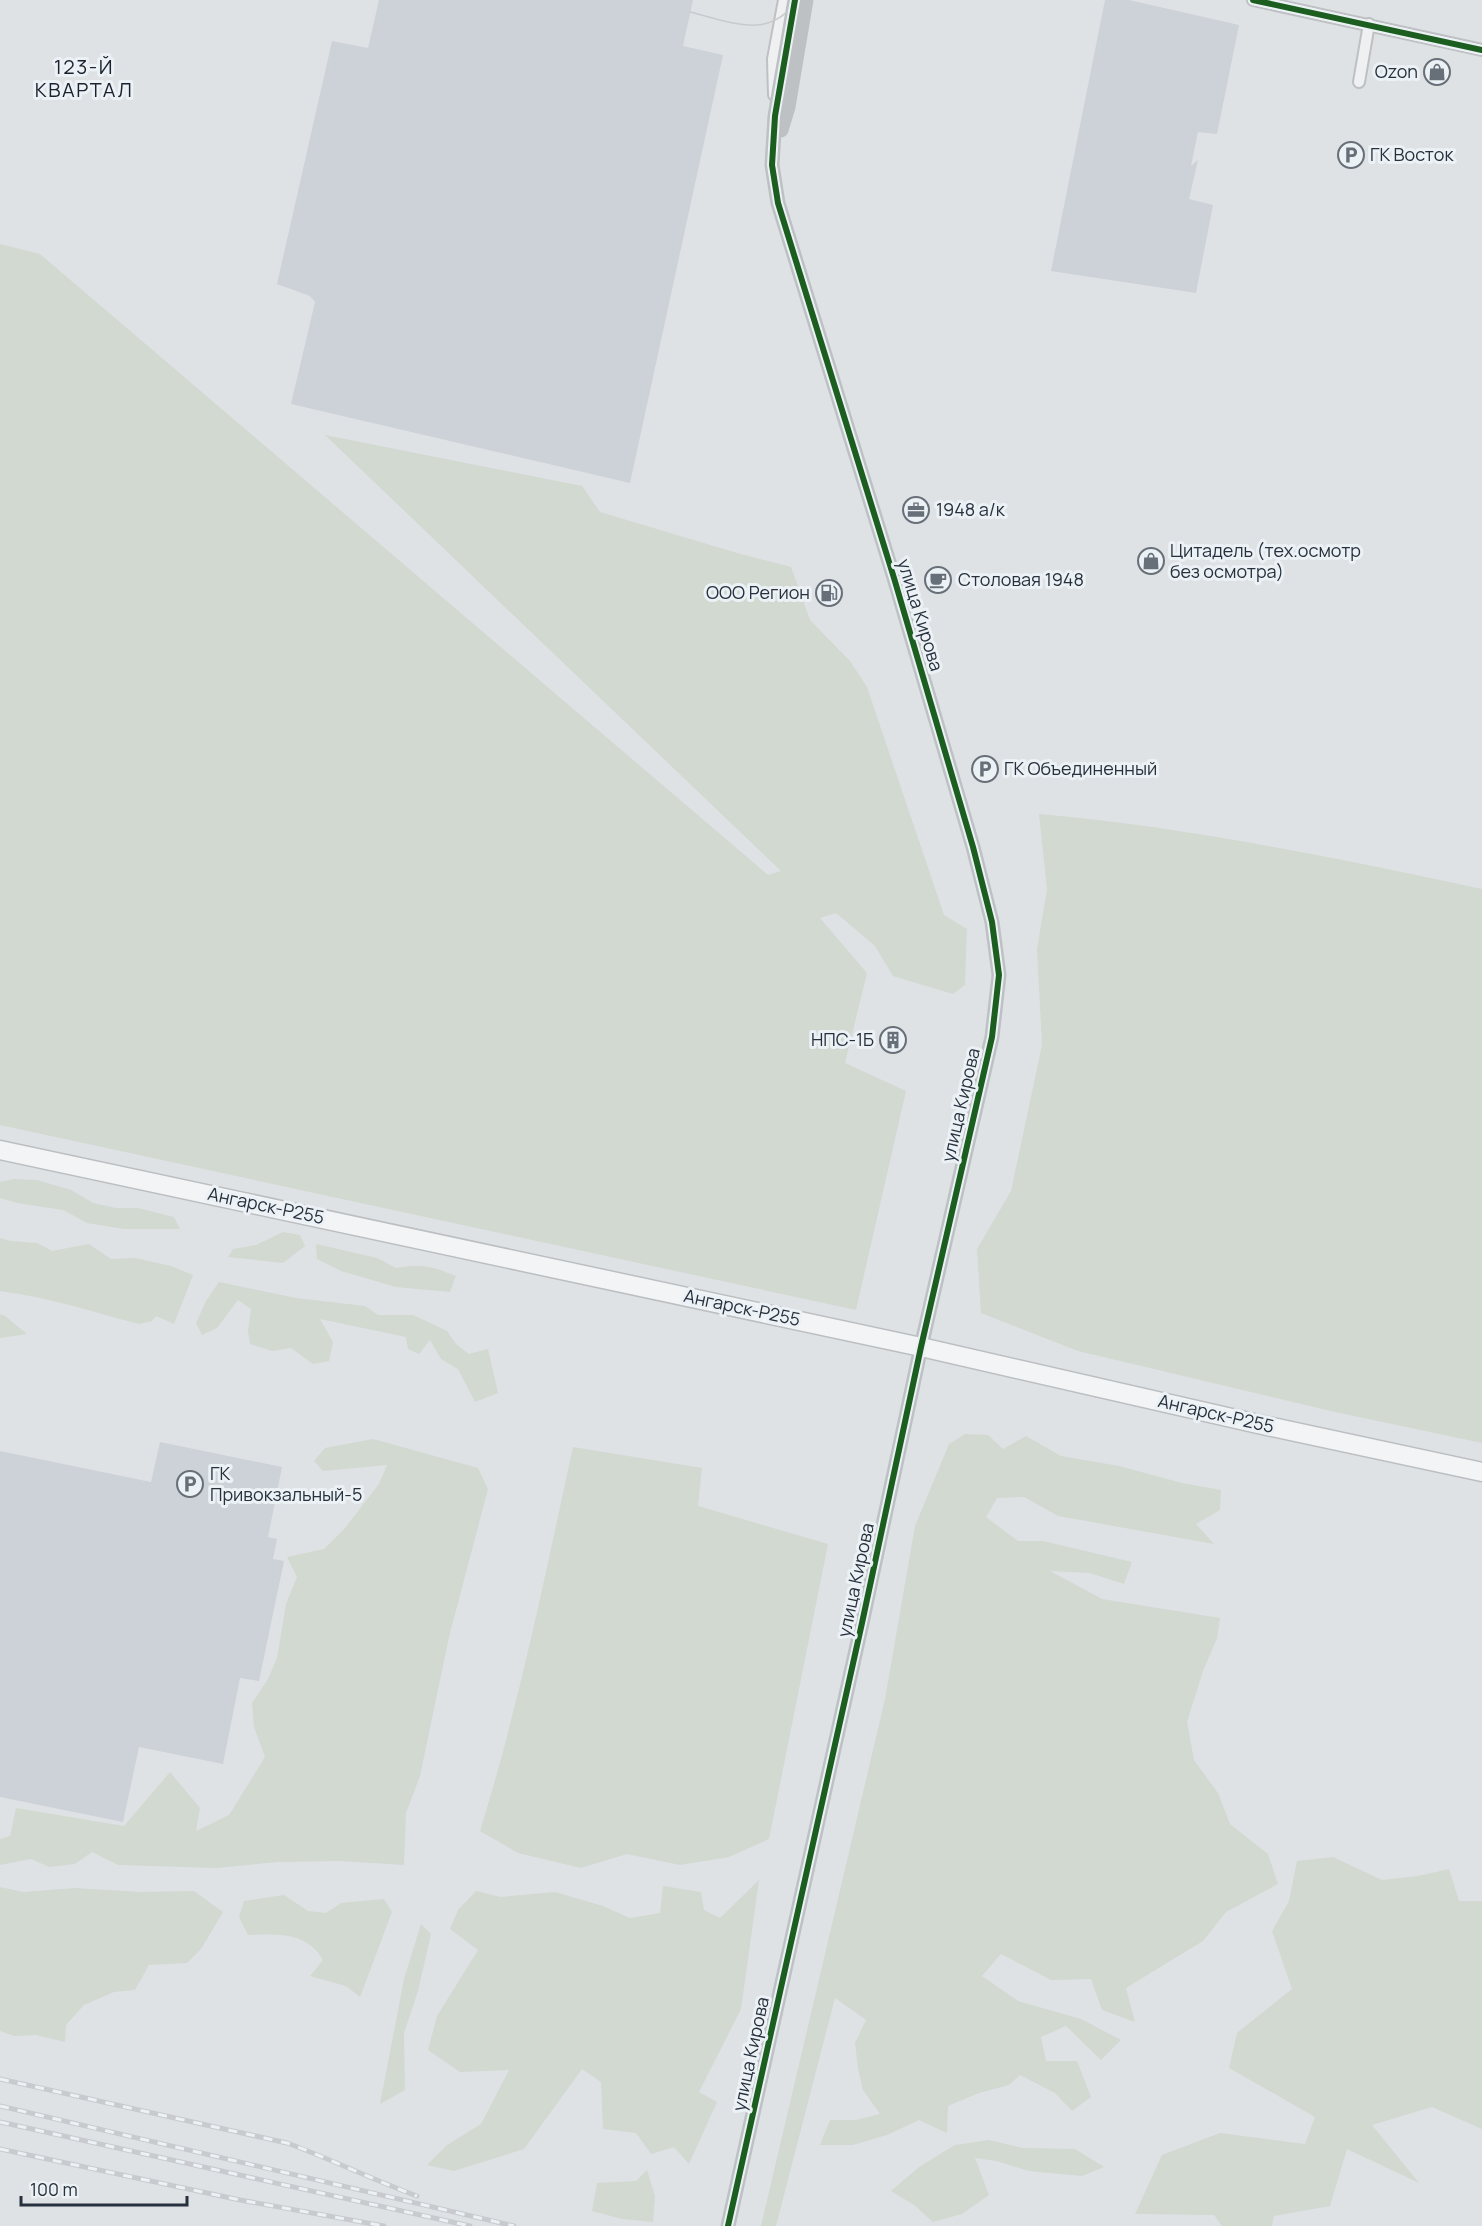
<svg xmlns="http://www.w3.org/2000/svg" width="1482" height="2226" viewBox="0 0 1482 2226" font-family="Manrope,sans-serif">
  <rect width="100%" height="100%" fill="#dfe2e5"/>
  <!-- built -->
  <path fill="#cdd2d8" d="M 379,0 L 693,0 L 683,46 L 723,55 L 630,483 L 291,404 L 315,302 L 310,296 L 277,284 L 332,41 L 368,48 Z
    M 1105,0 L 1129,0 L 1239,25 L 1217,134 L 1198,132 L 1191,166 L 1198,160 L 1189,199 L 1213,205 L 1196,293 L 1051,271 Z
    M 160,1442 L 282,1467 L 268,1537 L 277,1539 L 273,1559 L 284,1561 L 259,1681 L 240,1678 L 223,1764 L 139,1747 L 123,1822 L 0,1797 L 0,1451 L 151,1482 Z"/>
  <!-- green -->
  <path fill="#d1d9d0" d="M 0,244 L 40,254 L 768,875 L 781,871 L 325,435 L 582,486 L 600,512 L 737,553 L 791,567 L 810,620 L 850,661 L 867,687 L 944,915 L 967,929 L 965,985 L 953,994 L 893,976 L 875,946 L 836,913 L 820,918 L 867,973 L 845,1063 L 906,1091 L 856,1310 L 0,1125 Z
    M 1039,814 C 1188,827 1336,858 1482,889 L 1482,1443 L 1335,1412 L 1078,1351 L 981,1313 L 977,1249 L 1011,1191 L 1042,1045 L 1037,949 L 1047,889 Z
    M 14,1179 L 37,1180 L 71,1190 L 93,1203 L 116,1208 L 138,1208 L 174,1217 L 180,1229 L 124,1229 L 87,1223 L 63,1210 L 17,1203 L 0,1198 L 0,1182 Z
    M 283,1232 L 300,1235 L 305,1246 L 283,1263 L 228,1257 L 233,1249 L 256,1245 Z
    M 0,1238 L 11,1241 L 37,1243 L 52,1251 L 89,1244 L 111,1259 L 135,1258 L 171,1266 L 193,1275 L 174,1324 L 156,1316 L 152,1321 L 139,1324 C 93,1312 48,1297 0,1291 Z
    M 316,1244 L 377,1258 L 396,1268 C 423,1264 431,1266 456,1276 L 450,1292 L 396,1287 L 341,1271 L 317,1259 Z
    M 219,1282 L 296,1298 L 365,1306 L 378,1315 L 413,1315 L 447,1331 L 456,1344 L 469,1354 L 488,1349 L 498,1393 L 475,1402 L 458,1369 L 441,1359 L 430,1340 L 419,1354 L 408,1349 L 406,1337 L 320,1319 L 333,1342 L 329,1361 L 313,1364 L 291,1348 L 272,1351 L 250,1344 L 248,1331 L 251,1309 L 238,1300 L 217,1328 L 202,1335 L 196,1323 L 206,1301 Z
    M 0,1314 L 5,1316 L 27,1334 L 0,1338 Z
    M 965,1434 L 988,1435 L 1003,1449 L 1026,1436 L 1061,1456 L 1119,1466 L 1182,1483 L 1221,1490 L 1220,1510 L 1196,1524 L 1214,1544 L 1058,1516 L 1024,1497 L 997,1498 L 986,1517 L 1018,1541 L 1043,1541 L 1132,1562 L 1124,1584 L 1090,1573 L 1050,1571 L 1102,1599 L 1220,1618 L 1217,1638 L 1203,1671 L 1187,1722 L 1194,1760 L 1218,1793 L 1230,1824 L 1268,1854 L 1278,1884 L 1226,1912 L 1203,1941 L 1126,1988 L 1135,2022 L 1102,2010 L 1091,1979 L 1051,1980 L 1001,1954 L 982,1976 L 1018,2001 L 1081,2019 L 1121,2040 L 1101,2060 L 1066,2026 L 1041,2037 L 1046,2061 L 1077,2061 L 1091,2097 L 1072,2111 L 1055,2093 L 1020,2075 L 1009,2085 L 979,2093 L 948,2106 L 947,2133 L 919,2120 L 887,2135 L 853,2145 L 820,2145 L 830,2120 L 856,2120 L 880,2114 L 863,2090 L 858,2069 L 855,2043 L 866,2020 L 835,1998 L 776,2226 L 761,2226 L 885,1699 L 915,1526 L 949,1444 Z
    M 373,1439 L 478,1468 L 488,1489 L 449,1637 L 420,1776 L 406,1813 L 404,1865 L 340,1861 L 278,1862 L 217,1868 L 118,1865 L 92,1852 L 75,1864 L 49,1867 L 31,1859 L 0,1865 L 0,1839 L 10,1836 L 16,1808 L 124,1826 L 170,1772 L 200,1808 L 196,1831 L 229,1815 L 265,1757 L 254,1727 L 252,1703 L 268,1679 L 277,1658 L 286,1604 L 297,1577 L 287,1557 L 324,1549 L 345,1528 L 379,1484 L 387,1465 L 323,1471 L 314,1461 L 325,1448 Z
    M 573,1447 L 702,1468 L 698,1506 L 828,1544 L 769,1839 L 729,1857 L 680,1865 L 627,1854 L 581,1868 L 518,1853 L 480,1831 C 519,1705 545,1576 573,1447 Z
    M 1333,1857 L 1382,1880 L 1418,1876 L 1449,1869 L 1459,1901 L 1482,1901 L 1482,2129 L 1432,2107 L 1372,2125 L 1419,2183 L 1347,2149 L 1330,2206 L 1274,2216 L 1272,2226 L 1222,2226 L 1214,2215 L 1135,2214 L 1162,2155 L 1220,2133 L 1305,2144 L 1315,2117 L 1229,2068 L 1237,2033 L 1292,1989 L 1272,1931 L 1289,1901 L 1297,1861 Z
    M 759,1880 L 741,2009 L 699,2092 L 717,2102 L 689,2164 L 674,2147 L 651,2154 L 636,2133 L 603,2129 L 601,2082 L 582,2069 L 524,2149 L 454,2171 L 427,2165 L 447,2145 L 481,2124 L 509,2070 L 460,2072 L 428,2050 L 437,2016 L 478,1950 L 450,1929 L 458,1910 L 476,1891 L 501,1897 L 555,1892 L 603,1906 L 630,1918 L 660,1913 L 663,1886 L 701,1892 L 704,1910 L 720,1918 Z
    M 0,1887 L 23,1892 L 75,1888 L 140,1892 L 194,1891 L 223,1912 L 201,1949 L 187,1963 L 149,1965 L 135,1990 L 114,1992 L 84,2005 L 66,2025 L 65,2042 L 36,2035 L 14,2036 L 0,2031 Z
    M 284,1895 L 308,1911 L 326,1913 L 341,1903 L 384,1899 L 392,1912 L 360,1997 L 346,1986 L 310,1976 L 323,1960 C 307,1931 276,1934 248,1935 L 239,1917 L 244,1901 Z
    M 421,1924 L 431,1934 L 418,1991 L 404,2033 L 405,2090 L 380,2104 L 404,1979 Z
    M 989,2140 L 1022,2148 L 1075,2149 L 1104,2167 L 1082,2176 L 1029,2171 L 996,2161 L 975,2158 L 989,2195 L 962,2214 L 933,2222 L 914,2205 L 891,2191 L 919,2167 L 955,2145 Z
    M 647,2170 L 655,2196 L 653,2222 L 622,2219 L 592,2211 L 597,2183 L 636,2181 Z"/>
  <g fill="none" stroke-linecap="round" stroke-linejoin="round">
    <defs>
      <path id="street" d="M 1253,0 L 1482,50
        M 1359,82 L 1369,24
        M 774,95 L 773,59 L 784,0"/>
      <path id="primary" d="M 0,1150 L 921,1347 L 1258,1424 L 1482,1472"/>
    </defs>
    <!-- street casing -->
    <use href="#street" stroke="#bec0c3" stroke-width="14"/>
    <!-- primary casing -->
    <use href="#primary" stroke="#bcbfc2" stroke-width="21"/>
    <!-- street -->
    <use href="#street" stroke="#eff0f1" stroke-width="10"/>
    <!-- secondary -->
    <path stroke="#bdc1c4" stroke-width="15" d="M 781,130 L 788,107 L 806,0
      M 728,2226 L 862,1623 L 921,1347 L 992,1037 L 999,975 L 992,922 L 973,847 L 894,578 L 778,203 L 772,165 L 775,116 L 795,0"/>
    <!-- primary -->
    <use href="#primary" stroke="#f3f4f5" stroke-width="18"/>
    <!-- tram -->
    <path stroke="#c8cacd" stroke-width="1.5" d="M 690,12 C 731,22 769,41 797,0"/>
    <defs>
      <path id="rail" d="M 0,2079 L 287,2143 C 331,2159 373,2180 417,2196
        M 0,2106 L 514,2226
        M 0,2122 L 470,2226
        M 0,2149 L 240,2200 L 384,2226"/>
    </defs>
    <!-- rail casing -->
    <use href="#rail" stroke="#c8cacd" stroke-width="5"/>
    <!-- rail -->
    <use href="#rail" stroke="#ecf1f5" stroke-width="3" stroke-dasharray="9" stroke-linecap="butt"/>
    <defs>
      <path id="cycleway" d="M 1253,0 L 1482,50
        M 728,2226 L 862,1623 L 921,1347 L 992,1037 L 999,975 L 992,922 L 973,847 L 894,578 L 778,203 L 772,165 L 775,116 L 795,0"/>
    </defs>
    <!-- cycleway casing -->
    <use href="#cycleway" stroke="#ecf1f5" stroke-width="10"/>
    <!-- cycleway -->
    <use href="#cycleway" stroke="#1b5e20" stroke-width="6"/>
  </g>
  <!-- icons -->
  <defs>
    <symbol id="shop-ring" viewBox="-11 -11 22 22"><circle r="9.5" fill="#ecf1f5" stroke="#676f78" stroke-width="1.5"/><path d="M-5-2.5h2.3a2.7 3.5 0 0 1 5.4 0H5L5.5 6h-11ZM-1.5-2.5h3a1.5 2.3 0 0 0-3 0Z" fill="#676f78"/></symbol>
    <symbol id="parking-ring" viewBox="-11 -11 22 22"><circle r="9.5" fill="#ecf1f5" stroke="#676f78" stroke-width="1.5"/><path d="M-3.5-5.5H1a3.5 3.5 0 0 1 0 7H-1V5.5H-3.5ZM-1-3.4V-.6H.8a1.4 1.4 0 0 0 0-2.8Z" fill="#676f78"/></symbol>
    <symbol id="office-ring" viewBox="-11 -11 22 22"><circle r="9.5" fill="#ecf1f5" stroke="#676f78" stroke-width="1.5"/><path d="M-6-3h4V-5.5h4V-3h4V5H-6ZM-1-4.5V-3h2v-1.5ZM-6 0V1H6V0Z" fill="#676f78"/></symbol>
    <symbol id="cafe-ring" viewBox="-11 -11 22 22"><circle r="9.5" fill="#ecf1f5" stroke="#676f78" stroke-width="1.5"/><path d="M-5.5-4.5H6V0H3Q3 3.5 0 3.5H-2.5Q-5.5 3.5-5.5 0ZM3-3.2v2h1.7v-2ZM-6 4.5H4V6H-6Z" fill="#676f78"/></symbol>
    <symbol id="fuel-ring" viewBox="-11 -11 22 22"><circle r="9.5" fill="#ecf1f5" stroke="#676f78" stroke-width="1.5"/><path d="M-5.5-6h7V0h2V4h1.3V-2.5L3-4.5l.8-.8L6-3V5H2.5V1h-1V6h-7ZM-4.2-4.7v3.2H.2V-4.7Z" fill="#676f78"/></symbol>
    <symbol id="building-ring" viewBox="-11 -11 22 22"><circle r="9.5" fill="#ecf1f5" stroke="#676f78" stroke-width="1.5"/><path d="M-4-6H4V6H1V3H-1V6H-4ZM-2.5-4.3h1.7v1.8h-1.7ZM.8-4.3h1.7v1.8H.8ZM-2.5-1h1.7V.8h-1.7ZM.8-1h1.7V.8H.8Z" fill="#676f78"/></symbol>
  </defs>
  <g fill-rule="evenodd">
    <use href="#shop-ring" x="1422" y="57" width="30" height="30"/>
    <use href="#parking-ring" x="1336" y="140" width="30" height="30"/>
    <use href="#office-ring" x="901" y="495" width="30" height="30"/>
    <use href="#shop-ring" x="1136" y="546" width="30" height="30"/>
    <use href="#cafe-ring" x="923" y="565" width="30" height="30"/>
    <use href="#fuel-ring" x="814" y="578" width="30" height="30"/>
    <use href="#parking-ring" x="970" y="754" width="30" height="30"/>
    <use href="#building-ring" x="878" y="1025" width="30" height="30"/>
    <use href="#parking-ring" x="175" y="1469" width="30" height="30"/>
  </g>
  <g text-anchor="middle" stroke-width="6" stroke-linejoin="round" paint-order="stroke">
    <!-- poi labels -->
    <g font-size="18" fill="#27313d" stroke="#ecf1f5" text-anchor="start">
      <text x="1418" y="78" text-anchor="end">Ozon</text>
      <text x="1370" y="161">ГК Восток</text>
      <text x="936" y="516">1948 а/к</text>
      <text x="1170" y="557">Цитадель (тех.осмотр<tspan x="1170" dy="21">без осмотра)</tspan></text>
      <text x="958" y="586">Столовая 1948</text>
      <text x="810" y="599" text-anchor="end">ООО Регион</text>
      <text x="1004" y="775">ГК Объединенный</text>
      <text x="874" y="1046" text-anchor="end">НПС-1Б</text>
      <text x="210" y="1480">ГК<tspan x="210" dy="21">Привокзальный-5</tspan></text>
    </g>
    <!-- street labels -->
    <g font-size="18" fill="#27313d" stroke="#ecf1f5">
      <text transform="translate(920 615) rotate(73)" y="6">улица Кирова</text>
      <text transform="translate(961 1105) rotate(-77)" y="6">улица Кирова</text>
      <text transform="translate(266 1206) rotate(12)" y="6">Ангарск-Р255</text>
      <text transform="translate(742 1308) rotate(12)" y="6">Ангарск-Р255</text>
      <text transform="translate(1216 1414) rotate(13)" y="6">Ангарск-Р255</text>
      <text transform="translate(856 1580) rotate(-78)" y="6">улица Кирова</text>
      <text transform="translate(751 2054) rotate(-78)" y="6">улица Кирова</text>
    </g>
    <!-- neighbourhood labels -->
    <g font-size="20" letter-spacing="1.5" fill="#19222e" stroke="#ecf1f5">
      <text x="84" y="74">123-Й<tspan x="84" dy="23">КВАРТАЛ</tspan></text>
    </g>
  </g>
  <!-- scale -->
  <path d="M21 2196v9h166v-9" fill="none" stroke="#27313d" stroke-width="3"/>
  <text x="30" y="2196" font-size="18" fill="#27313d" stroke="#ecf1f5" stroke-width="4.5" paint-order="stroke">100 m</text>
</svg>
